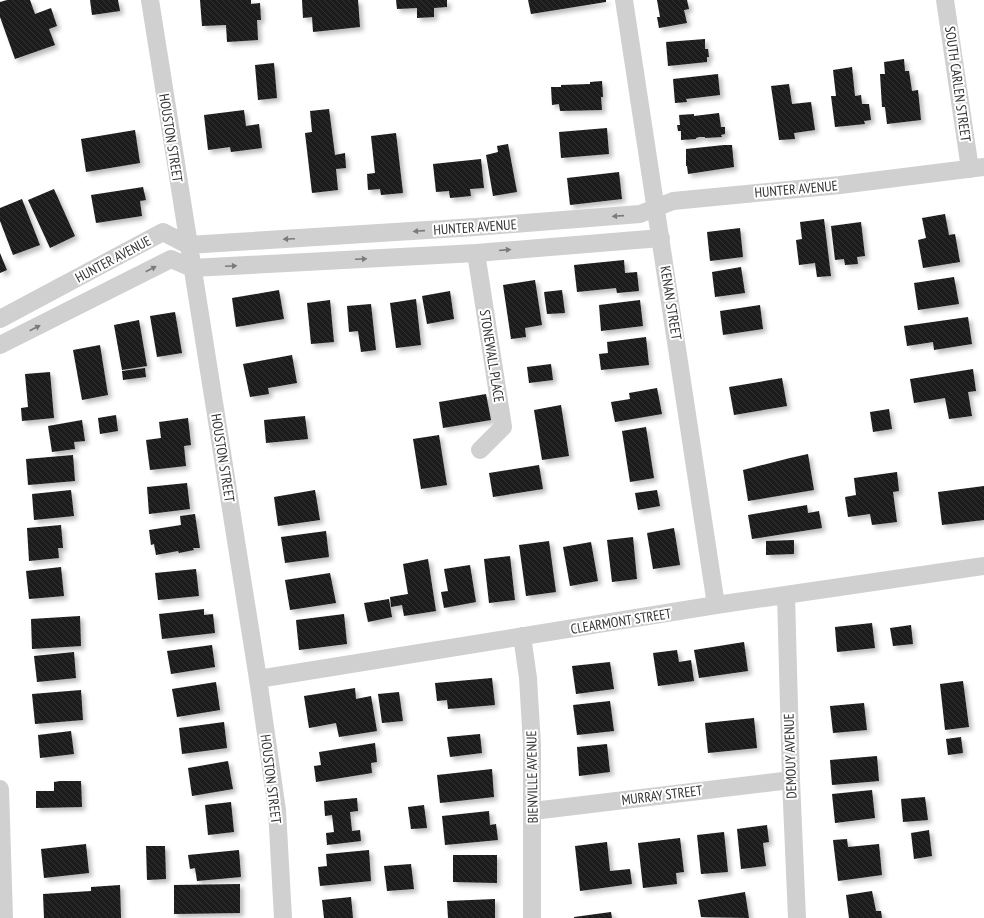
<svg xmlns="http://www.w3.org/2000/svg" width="984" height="918" viewBox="0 0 984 918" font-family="'PT Sans Narrow',sans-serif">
  <defs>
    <pattern id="building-back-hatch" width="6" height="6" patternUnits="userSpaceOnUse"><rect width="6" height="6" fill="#1a1a1a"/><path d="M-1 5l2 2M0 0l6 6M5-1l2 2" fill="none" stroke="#333"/></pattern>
    <filter id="shadow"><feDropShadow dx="3.5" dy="3.5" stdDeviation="2" flood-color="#0004"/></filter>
  </defs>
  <rect width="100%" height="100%" fill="#fff"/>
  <!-- building -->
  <path fill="url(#building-back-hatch)" filter="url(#shadow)" d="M 7,0 L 30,0 L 35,14 L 51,8 L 57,26 L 49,29 L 55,45 L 15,59 L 0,17 L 0,2 Z
    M 90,0 L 118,0 L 120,11 L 92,15 Z
    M 200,0 L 251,0 L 251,4 L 260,3 L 261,20 L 257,20 L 258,40 L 227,42 L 226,25 L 202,26 Z
    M 302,0 L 358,0 L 360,27 L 313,32 L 312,17 L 303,18 Z
    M 396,0 L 447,0 L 447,7 L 434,8 L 434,17 L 417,18 L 417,8 L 397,9 Z
    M 528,0 L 606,0 L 606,2 L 531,14 Z
    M 657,0 L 687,0 L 689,9 L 684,10 L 687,23 L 659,28 L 657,17 L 660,17 Z
    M 705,39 L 705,49 L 708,49 L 709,57 L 707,57 L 707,62 L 668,66 L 666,42 Z
    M 904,59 L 905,71 L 909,71 L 912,91 L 918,90 L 921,120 L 887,124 L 885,107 L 882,107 L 880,74 L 885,74 L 884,62 Z
    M 274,63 L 277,98 L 258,100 L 255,65 Z
    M 852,67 L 855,96 L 861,95 L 862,104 L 869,104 L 871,120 L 864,121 L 865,124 L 835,127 L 831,96 L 836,96 L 833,70 Z
    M 718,74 L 720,95 L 686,99 L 687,102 L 675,103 L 673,79 Z
    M 602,81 L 603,97 L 601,97 L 602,110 L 560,111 L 559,104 L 552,105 L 551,87 L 561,87 L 561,85 L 590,84 L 590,82 Z
    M 789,84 L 792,104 L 811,102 L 815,130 L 794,133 L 795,139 L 779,140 L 771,86 Z
    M 329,109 L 335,155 L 345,153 L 346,168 L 336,169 L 338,190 L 312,193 L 305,133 L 312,132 L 310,111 Z
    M 244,110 L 246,126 L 259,124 L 262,148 L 231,152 L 230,147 L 208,150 L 204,115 Z
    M 719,113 L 721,127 L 725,127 L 725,134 L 721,135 L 722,137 L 705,138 L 705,137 L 699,137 L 696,138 L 696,139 L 681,140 L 681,131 L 678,131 L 677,125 L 680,125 L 679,115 L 694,114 L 694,116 Z
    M 607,128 L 609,154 L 561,158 L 559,132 Z
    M 135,130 L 140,163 L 86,172 L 81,139 Z
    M 396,133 L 403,193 L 381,195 L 380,189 L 368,190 L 367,174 L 375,173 L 371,136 Z
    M 508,144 L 517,192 L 493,196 L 486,155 L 498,152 L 497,146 Z
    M 724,145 L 732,145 L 734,167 L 688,174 L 687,166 L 686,166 L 686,149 Z
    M 481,159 L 484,188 L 470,189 L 471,196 L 450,198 L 449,191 L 436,192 L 433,164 Z
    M 619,172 L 622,199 L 570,205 L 567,178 Z
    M 143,187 L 146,200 L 140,201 L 142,216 L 96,223 L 91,195 Z
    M 54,189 L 75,236 L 50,248 L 28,200 Z
    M 22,199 L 40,245 L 13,255 L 0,221 L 0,208 Z
    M 945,214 L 949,235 L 955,234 L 960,262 L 923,268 L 918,240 L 926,238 L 922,218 Z
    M 824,219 L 831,276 L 817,277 L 815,263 L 799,265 L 796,240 L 802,239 L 800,222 Z
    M 861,222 L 865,256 L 857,257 L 858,264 L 845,265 L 844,259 L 835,260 L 831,226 Z
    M 740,228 L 743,257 L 710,261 L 707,232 Z
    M 0,253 L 7,270 L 0,273 Z
    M 624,260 L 625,273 L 637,272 L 639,291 L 617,293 L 616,288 L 577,292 L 574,265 Z
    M 741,267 L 745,293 L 715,297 L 712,272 Z
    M 954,277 L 959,304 L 918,310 L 914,283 Z
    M 535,280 L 542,325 L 525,328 L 526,337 L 511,339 L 503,285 Z
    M 279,290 L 284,319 L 236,327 L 232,298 Z
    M 562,290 L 565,313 L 547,314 L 544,292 Z
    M 450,291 L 454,319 L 427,324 L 422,296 Z
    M 416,299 L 421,345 L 396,348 L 390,303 Z
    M 330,300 L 334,342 L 311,344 L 307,303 Z
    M 640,300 L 643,326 L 601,331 L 599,305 Z
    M 371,304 L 376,350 L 361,352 L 358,331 L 349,332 L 347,306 Z
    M 760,305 L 763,329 L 723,335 L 720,311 Z
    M 175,312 L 182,353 L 157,357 L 150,316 Z
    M 968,317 L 972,344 L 934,350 L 933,342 L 907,346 L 904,326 Z
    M 139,320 L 147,366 L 122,370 L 114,325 Z
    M 646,337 L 649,365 L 601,370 L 599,354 L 608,353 L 607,342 Z
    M 100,345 L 108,395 L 82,400 L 73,350 Z
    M 292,355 L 297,383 L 268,388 L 269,394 L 250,397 L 243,364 Z
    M 551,364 L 553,380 L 529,383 L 527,367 Z
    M 145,368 L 146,377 L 123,380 L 122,371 Z
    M 973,369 L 976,391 L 968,392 L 972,416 L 949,419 L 945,398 L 914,403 L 910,379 Z
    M 50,372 L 54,418 L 22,421 L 21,408 L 28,407 L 25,374 Z
    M 782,378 L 787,406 L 734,415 L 729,387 Z
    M 657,388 L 662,414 L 615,422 L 611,402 L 630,399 L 629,393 Z
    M 486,394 L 491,420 L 443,428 L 439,402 Z
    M 561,405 L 569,456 L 542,460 L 534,410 Z
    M 889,409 L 892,429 L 873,432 L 870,412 Z
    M 116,415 L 118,431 L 100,434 L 98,418 Z
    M 305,416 L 308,439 L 266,443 L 264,420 Z
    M 188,418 L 191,445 L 184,446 L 186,466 L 150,470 L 146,440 L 161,438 L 159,422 Z
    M 82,420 L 85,441 L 74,442 L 75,449 L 52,452 L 48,426 Z
    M 646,427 L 654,478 L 630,482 L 622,431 Z
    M 439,435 L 447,485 L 421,489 L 413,439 Z
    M 808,454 L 814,490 L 748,501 L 743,470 L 790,458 Z
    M 73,455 L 75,481 L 28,485 L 26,459 Z
    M 539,465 L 543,489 L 493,497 L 489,473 Z
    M 897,472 L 899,491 L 893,492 L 897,522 L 872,525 L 870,514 L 848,517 L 845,497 L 856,495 L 854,478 Z
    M 187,483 L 190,509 L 149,514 L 147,487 Z
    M 984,486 L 984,520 L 942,525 L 938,492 Z
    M 71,490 L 74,516 L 34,520 L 32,494 Z
    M 315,490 L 320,520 L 278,526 L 274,497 Z
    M 657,490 L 660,506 L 638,510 L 635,493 Z
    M 807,505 L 808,513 L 819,511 L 822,528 L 752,539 L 748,515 Z
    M 195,514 L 200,548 L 193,548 L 194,550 L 179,553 L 178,551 L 156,555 L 154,544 L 151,545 L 149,530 L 181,525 L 180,516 Z
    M 61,525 L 63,548 L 58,548 L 59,558 L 29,561 L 27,528 Z
    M 674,528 L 680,565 L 653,569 L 647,533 Z
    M 326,531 L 329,557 L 285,563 L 281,537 Z
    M 633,537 L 637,579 L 612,582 L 607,540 Z
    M 794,540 L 794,554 L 766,555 L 766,541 Z
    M 549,541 L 556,592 L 526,596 L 519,545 Z
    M 591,542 L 598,581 L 570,586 L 563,547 Z
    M 510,556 L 515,600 L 489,603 L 484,559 Z
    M 428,559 L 436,611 L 404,616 L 402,605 L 391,607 L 390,597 L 408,594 L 403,564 Z
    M 470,565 L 476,602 L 444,608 L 441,592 L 448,591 L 444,569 Z
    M 61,567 L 64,596 L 29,599 L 26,571 Z
    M 196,569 L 199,596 L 158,600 L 155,573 Z
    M 330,573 L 336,603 L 290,610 L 285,580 Z
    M 389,599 L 392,617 L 368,622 L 364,603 Z
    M 204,609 L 204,615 L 213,614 L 215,633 L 162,639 L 159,614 Z
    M 344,614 L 347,644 L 299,650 L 296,620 Z
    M 80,616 L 81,646 L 32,649 L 31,619 Z
    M 872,623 L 875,648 L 837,652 L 835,627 Z
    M 911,625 L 913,644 L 893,646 L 890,628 Z
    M 744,642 L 748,671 L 699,678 L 694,650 Z
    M 212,645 L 215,667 L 171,674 L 167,651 Z
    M 677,650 L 679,662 L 691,660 L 694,681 L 658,686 L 653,653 Z
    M 74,652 L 76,678 L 37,682 L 34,656 Z
    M 610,662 L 614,689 L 576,694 L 572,666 Z
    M 492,678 L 495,705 L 448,709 L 447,700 L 437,701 L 435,683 Z
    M 963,681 L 969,727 L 945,730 L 940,684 Z
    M 216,682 L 220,710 L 177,717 L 172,689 Z
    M 355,688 L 356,699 L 371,696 L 377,731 L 339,737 L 336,723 L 309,728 L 304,696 Z
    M 81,690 L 83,720 L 35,724 L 32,694 Z
    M 399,692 L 403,721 L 382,723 L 378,694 Z
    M 610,701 L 614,731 L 577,735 L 573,705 Z
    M 864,703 L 867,730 L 833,733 L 830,706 Z
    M 754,718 L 757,748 L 708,753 L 705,723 Z
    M 224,722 L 227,748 L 182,754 L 179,728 Z
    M 71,731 L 74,754 L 40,758 L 38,735 Z
    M 480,734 L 482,753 L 450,757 L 447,737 Z
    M 961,737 L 963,753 L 948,755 L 946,739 Z
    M 375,743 L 377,762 L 371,763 L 372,773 L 316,782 L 314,766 L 321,765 L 319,752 Z
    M 607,744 L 610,772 L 579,776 L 577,747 Z
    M 877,756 L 879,781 L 832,785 L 830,760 Z
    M 228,761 L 233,789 L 192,796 L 188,768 Z
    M 492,769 L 494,797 L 440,803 L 437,775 Z
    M 60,781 L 81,781 L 82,807 L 36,808 L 36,791 L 54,791 L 54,782 Z
    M 872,790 L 875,818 L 835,823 L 832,794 Z
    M 925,797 L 928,820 L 903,822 L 901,799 Z
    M 357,798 L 358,811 L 350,812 L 352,831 L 360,830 L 361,841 L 327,845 L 326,833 L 334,832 L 332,815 L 325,816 L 324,801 Z
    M 231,802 L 234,832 L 208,835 L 205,805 Z
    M 424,805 L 427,828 L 411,829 L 408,807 Z
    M 489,811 L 490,825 L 496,824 L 498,840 L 445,845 L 442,816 Z
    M 767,825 L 769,842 L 763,843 L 766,866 L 741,869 L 737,829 Z
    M 929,830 L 932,856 L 914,859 L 911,833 Z
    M 724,832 L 728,872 L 701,874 L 697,835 Z
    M 680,838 L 684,872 L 676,873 L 677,884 L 643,888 L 638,843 Z
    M 847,839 L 848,847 L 879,844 L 882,875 L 838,881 L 833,840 Z
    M 607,842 L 610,871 L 630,869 L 632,884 L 580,891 L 575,846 Z
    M 86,844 L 89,873 L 44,878 L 41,849 Z
    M 146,846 L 165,846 L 166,879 L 147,880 Z
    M 239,850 L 241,877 L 197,881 L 195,868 L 190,869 L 188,855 Z
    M 369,850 L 371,881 L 320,886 L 318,867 L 327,866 L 326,854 Z
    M 453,855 L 497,855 L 497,883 L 453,882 Z
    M 411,864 L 414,889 L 387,891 L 384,866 Z
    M 240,884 L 240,913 L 174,914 L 174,885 Z
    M 120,885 L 121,918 L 44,918 L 43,894 L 91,891 L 91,887 Z
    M 872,891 L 876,911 L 881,911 L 882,918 L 849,918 L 846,895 Z
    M 745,892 L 749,918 L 701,917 L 698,900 Z
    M 351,897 L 353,918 L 324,918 L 322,900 Z
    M 495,899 L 495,918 L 448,918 L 447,901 Z
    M 611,912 L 612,918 L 574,918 L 574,917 Z"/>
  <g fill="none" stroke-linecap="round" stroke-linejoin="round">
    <!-- minor -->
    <path stroke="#d0d0d0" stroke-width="18" d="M 150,0 L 258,679 L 277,810 L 283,918
      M 624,0 L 716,605
      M 945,0 L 970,169
      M 476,253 L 503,427 L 480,450
      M 0,319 L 163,232 L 188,245 L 475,227 L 640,214 L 673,201 L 840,185 L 984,167
      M 0,345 L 171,259 L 192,268 L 476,253 L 661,238
      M 786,595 L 791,780 L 797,918
      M 522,636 L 528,678 L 532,745 L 532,918
      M 258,679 L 716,605 L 984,566
      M 0,789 L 4,918
      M 533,811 L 791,780"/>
  </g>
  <!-- one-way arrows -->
  <defs><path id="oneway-solid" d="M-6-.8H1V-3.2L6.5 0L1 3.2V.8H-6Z"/></defs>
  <g fill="#7a7a7a">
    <use href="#oneway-solid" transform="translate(618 216) rotate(176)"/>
    <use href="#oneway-solid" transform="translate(419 231) rotate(176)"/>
    <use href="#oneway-solid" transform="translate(289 239) rotate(177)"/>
    <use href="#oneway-solid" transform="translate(505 250) rotate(-5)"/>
    <use href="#oneway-solid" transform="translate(361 259) rotate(-3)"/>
    <use href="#oneway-solid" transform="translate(231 266) rotate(-3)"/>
    <use href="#oneway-solid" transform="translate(151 269) rotate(-27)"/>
    <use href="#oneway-solid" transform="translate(35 328) rotate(-27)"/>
  </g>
  <g text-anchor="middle" stroke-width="4" stroke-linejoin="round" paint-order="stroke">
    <!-- street labels -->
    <g font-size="14" fill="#333" stroke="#fff">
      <text transform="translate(958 84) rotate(82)" y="5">SOUTH CARLEN STREET</text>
      <text transform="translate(171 138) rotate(81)" y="5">HOUSTON STREET</text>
      <text transform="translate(796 189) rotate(-5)" y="5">HUNTER AVENUE</text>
      <text transform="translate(475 227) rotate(-4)" y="5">HUNTER AVENUE</text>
      <text transform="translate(113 259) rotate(-28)" y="5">HUNTER AVENUE</text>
      <text transform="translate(671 303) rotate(81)" y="5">KENAN STREET</text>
      <text transform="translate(492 356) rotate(81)" y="5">STONEWALL PLACE</text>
      <text transform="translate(223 458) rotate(81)" y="5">HOUSTON STREET</text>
      <text transform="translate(621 621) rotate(-9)" y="5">CLEARMONT STREET</text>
      <text transform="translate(790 756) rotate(-92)" y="5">DEMOUY AVENUE</text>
      <text transform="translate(532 777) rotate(-91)" y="5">BIENVILLE AVENUE</text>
      <text transform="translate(271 779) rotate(83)" y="5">HOUSTON STREET</text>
      <text transform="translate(662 795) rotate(-7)" y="5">MURRAY STREET</text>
    </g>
  </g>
</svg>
